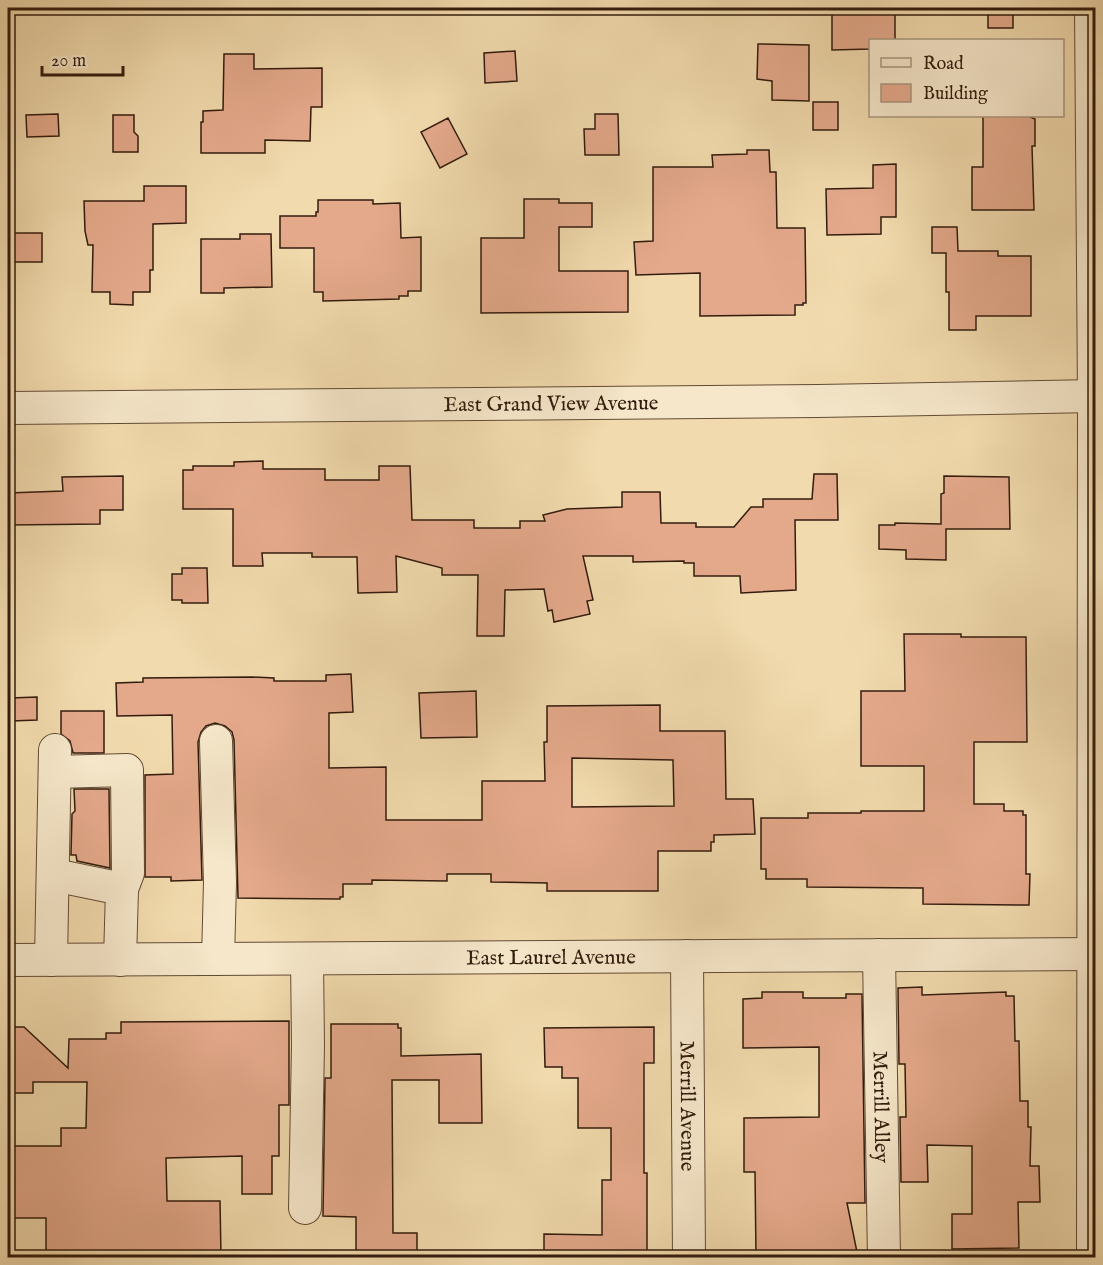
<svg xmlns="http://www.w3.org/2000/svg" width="1103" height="1265" viewBox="0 0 1103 1265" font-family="'IM FELL English',serif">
  <rect width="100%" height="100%" fill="#f1daad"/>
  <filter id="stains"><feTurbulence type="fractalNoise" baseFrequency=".00333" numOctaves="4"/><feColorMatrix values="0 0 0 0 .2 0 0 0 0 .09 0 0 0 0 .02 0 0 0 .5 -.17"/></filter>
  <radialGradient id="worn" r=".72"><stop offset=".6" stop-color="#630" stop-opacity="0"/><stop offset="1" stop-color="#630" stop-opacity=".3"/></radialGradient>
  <!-- building -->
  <path fill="#e4a98b" stroke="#331c0d" stroke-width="1.5" fill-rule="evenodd" d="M 832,8 L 858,8 L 858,14 L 895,14 L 895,40 L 870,40 L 870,49 L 832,50 Z
    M 988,8 L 1013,8 L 1013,28 L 988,28 Z
    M 758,44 L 809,45 L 809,101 L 772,100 L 772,81 L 757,79 Z
    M 515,51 L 517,81 L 485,83 L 484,53 Z
    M 224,54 L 254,54 L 254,69 L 322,68 L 322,107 L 311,107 L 310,141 L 265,140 L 265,153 L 201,153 L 201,122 L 203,122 L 203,111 L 223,110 Z
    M 813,102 L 838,102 L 838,130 L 813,130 Z
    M 58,114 L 59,136 L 27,137 L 26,115 Z
    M 595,114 L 618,114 L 619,155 L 585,155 L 584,129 L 595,129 Z
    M 113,115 L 134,115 L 134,132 L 138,136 L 138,152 L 113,152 Z
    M 983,116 L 1028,116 L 1035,119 L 1035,146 L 1032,146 L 1034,210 L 972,210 L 972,167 L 983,167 Z
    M 448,118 L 467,154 L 440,168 L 421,132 Z
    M 747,150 L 769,150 L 770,172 L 776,172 L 777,228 L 805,228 L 806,303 L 803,303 L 803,305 L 795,305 L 795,315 L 700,316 L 700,273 L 636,275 L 634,242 L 653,241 L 653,167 L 713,167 L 712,155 L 747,154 Z
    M 896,164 L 896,217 L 881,217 L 881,234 L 827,235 L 826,189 L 873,188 L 873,165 Z
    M 144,186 L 186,186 L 186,223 L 153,224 L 153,270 L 150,270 L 150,292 L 133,292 L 133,305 L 110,304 L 110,292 L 92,292 L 93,245 L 88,245 L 85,231 L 84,201 L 144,201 Z
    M 524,199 L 559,199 L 559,203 L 592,203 L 592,227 L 559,227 L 559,271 L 628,271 L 628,312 L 481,313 L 481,238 L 524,238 Z
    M 318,200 L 373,200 L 373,204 L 400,203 L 401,238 L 421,237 L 421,291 L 408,291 L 408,296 L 399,296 L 399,299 L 323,301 L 323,292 L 314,292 L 314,248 L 280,248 L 280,216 L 316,216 L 316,212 L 318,212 Z
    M 932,227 L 957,227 L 958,251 L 998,251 L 998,256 L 1031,256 L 1031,316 L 976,316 L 976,330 L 949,330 L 949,292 L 946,292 L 946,253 L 932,253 Z
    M 8,233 L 42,233 L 42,262 L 8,262 Z
    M 240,234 L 271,234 L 272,287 L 224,288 L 224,293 L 201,293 L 201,239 L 240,239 Z
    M 263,461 L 263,469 L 325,469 L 325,480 L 379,480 L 379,466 L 410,466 L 412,520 L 474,520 L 474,528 L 520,528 L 520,521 L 545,521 L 543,515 L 567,509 L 622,507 L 622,492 L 660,492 L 661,523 L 696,523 L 696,527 L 734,527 L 751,507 L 763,507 L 763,499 L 812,499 L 814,474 L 837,474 L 838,520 L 795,520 L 796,590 L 741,593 L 740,576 L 694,576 L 694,563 L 684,563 L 684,561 L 633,562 L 633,556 L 583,556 L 593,600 L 587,601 L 590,614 L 554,622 L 552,610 L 548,611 L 544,589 L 505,590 L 504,636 L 477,636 L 478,575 L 442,575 L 442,568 L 396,556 L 397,592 L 358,593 L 357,557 L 312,557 L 312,553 L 262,553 L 263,566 L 233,566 L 233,509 L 183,509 L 183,470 L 193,470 L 193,466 L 234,466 L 234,462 Z
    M 123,476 L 123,510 L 100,510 L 100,524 L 8,525 L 8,493 L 63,491 L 62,477 Z
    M 944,476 L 1009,477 L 1010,529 L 946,529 L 946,560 L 906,559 L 906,550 L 879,549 L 879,525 L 895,525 L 895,523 L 941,524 L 941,494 L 944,493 Z
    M 182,568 L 207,568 L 208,603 L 182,603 L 182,600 L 172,600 L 172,574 L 182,574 Z
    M 904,634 L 961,634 L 961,637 L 1026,637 L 1027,742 L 974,742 L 974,804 L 1004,804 L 1004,811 L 1023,811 L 1023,815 L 1026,815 L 1026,874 L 1030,874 L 1029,905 L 923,904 L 923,888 L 807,887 L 807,879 L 766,879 L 766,869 L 761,869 L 761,818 L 808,818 L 808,813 L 861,813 L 861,811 L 924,811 L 924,766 L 861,766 L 861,691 L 905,691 Z
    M 351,674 L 353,712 L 329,713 L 329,768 L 386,767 L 386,820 L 482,820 L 482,781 L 545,781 L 544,742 L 547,742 L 547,706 L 660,705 L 660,731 L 725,731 L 726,799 L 753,799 L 755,834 L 714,835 L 714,842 L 711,842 L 711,851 L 658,851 L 658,891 L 547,891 L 547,883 L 491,882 L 491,874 L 447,874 L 447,881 L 372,880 L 372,884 L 343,884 L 343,897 L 340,897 L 340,899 L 238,898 L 234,740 L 232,732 L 225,726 L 215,723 L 206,726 L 201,732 L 198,742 L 202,880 L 171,881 L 171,877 L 145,877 L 145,775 L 173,774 L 172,715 L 117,716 L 116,683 L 143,682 L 143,678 L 252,677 L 274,678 L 274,681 L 326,681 L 326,675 ZM 572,758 L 673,760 L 674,806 L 572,807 Z
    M 476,691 L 477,737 L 421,738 L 419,693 Z
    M 37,697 L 37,720 L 11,721 L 10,698 Z
    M 61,711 L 104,711 L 104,753 L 73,753 L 70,741 L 61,734 Z
    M 74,789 L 109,789 L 110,868 L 77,861 L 76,855 L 71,855 L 72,814 L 75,811 Z
    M 922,987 L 922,995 L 1006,992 L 1006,996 L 1014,996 L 1015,1041 L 1019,1041 L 1020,1101 L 1028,1101 L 1028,1127 L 1031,1127 L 1030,1166 L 1039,1166 L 1040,1202 L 1018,1202 L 1019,1248 L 952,1249 L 952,1214 L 972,1214 L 972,1146 L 927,1145 L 928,1182 L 901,1182 L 900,1117 L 906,1117 L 905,1064 L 899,1064 L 898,988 Z
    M 762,992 L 803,992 L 803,998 L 846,998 L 846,994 L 862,994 L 865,1203 L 847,1203 L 858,1257 L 756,1257 L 755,1172 L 744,1172 L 744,1118 L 819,1117 L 819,1047 L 743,1048 L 743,999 L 762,998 Z
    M 289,1021 L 289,1105 L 279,1105 L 279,1156 L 272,1156 L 272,1194 L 242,1194 L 242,1156 L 166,1158 L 167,1201 L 220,1201 L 221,1257 L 46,1257 L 46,1218 L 8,1218 L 8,1146 L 61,1146 L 61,1128 L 86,1128 L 87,1082 L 33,1082 L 33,1093 L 8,1093 L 8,1027 L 24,1027 L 68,1068 L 69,1039 L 106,1039 L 106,1033 L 121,1033 L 121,1022 Z
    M 331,1024 L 398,1024 L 398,1028 L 401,1028 L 401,1056 L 481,1054 L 482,1123 L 439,1123 L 439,1080 L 392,1080 L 393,1233 L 417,1233 L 417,1257 L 356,1257 L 356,1217 L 323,1216 L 325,1078 L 331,1078 Z
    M 654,1027 L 654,1063 L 644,1063 L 644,1173 L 647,1173 L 647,1257 L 544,1257 L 544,1234 L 602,1235 L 602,1180 L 611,1180 L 611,1128 L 578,1128 L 578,1078 L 562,1078 L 562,1067 L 545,1067 L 544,1028 Z"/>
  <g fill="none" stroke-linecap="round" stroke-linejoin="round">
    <defs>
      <g id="minor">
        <path d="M 1091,8 L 1094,396 L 1093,1258"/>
        <path id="s1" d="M 8,408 L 818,401 L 1096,396"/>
        <path d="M 216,741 L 220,882 L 218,959"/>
        <path d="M 55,772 L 127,770 L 128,873 L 122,889"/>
        <path d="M 54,875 L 122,889 L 120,960"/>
        <path id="s2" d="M 879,955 L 884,1258"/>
        <path id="s3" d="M 687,956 L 689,1258"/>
        <path id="s4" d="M 8,960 L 1096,954"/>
        <path d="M 51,960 L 55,750"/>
        <path d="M 305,1208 L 308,1045 L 307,959"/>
      </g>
    </defs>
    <!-- minor casing -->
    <use href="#minor" stroke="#624c35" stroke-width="34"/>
    <!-- minor -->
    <use href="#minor" stroke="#f6e7ca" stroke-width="32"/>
  </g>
  <g text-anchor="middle" stroke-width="6" stroke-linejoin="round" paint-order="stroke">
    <!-- street labels -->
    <g font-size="21" fill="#331c0d" stroke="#f6e7ca">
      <text dy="7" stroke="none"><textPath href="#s1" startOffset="543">East Grand View Avenue</textPath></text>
      <text dy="7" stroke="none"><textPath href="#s4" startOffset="543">East Laurel Avenue</textPath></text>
      <text dy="7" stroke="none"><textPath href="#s2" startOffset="152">Merrill Alley</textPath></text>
      <text dy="7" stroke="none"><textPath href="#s3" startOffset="150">Merrill Avenue</textPath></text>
    </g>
  </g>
  <!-- margin -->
  <rect width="1103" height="1265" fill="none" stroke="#f1daad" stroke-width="30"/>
  <rect x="9" y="9" width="1085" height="1247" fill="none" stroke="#331c0d" stroke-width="3"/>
  <rect x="15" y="15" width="1073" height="1235" fill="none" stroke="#331c0d" stroke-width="1.5"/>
  <!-- legend -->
  <rect x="869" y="39" width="195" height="78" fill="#f6e7ca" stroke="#a8967e" stroke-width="1.5"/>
  <rect x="881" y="58" width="30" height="9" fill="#f6e7ca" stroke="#a8967e" stroke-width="1.5"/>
  <text x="923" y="69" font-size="18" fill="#331c0d">Road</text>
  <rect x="881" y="84" width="30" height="18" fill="#e4a98b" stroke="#a8967e" stroke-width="1.5"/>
  <text x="923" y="99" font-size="18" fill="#331c0d">Building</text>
  <!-- scale -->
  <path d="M42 66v9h81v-9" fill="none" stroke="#331c0d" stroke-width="3"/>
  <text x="51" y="66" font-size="18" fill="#331c0d" stroke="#f6e7ca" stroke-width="4.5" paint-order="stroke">20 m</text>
  <rect width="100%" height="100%" filter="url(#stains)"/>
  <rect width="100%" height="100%" fill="url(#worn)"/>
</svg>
